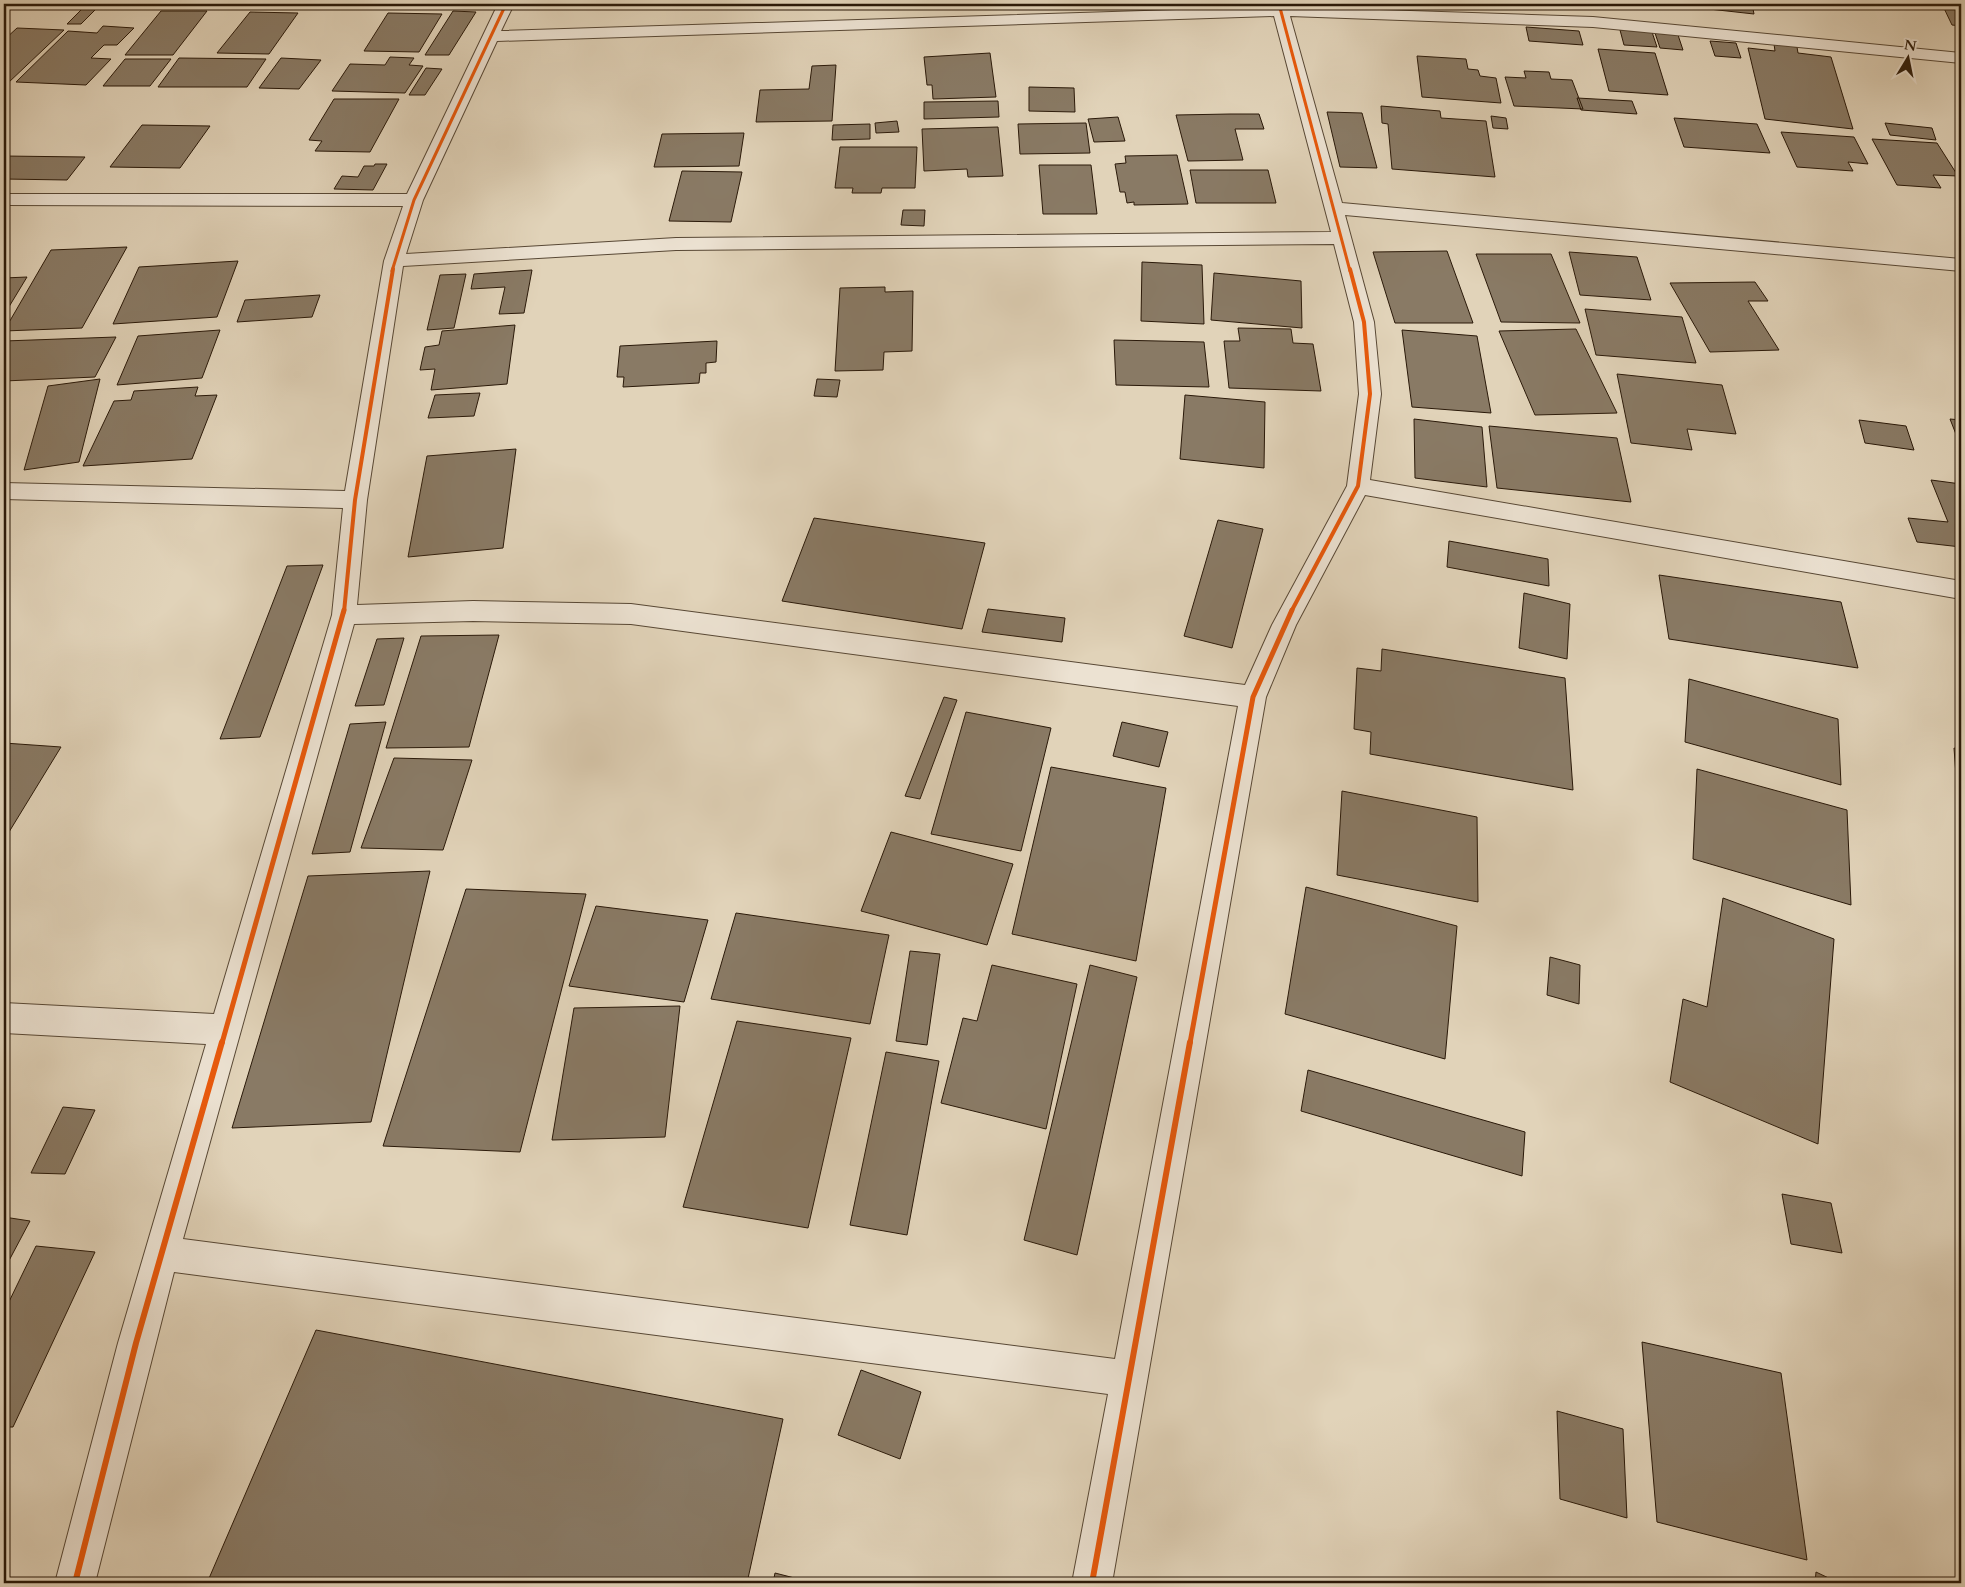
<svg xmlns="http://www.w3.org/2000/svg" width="1965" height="1587" viewBox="0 0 1965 1587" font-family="Cardo,serif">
  <rect width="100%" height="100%" fill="#e1d3b9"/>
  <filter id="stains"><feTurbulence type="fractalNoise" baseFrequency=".004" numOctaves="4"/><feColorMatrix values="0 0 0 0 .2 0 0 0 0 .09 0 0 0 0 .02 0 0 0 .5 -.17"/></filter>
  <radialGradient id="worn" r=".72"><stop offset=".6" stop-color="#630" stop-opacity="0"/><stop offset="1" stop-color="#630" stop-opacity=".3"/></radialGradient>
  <!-- building -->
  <path fill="#897a65" stroke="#2a1909" d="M 1699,4 L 1760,4 L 1761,5 L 1752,4 L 1754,14 L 1700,8 Z
    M 1942,4 L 1961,4 L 1961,26 L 1952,25 Z
    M 84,7 L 97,8 L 81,24 L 67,24 Z
    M 161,11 L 207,11 L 173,55 L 125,55 Z
    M 453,11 L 476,12 L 449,55 L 425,55 Z
    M 250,12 L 298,13 L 269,54 L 217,53 Z
    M 388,13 L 442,14 L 419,52 L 364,51 Z
    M 103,26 L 134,28 L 117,45 L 104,45 L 91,58 L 111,59 L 86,85 L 16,82 L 68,31 L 97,33 Z
    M 1526,27 L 1579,31 L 1583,45 L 1529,41 Z
    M 17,28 L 64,30 L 8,83 L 4,83 L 4,40 Z
    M 1620,30 L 1652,32 L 1657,47 L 1624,45 Z
    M 1655,33 L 1678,35 L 1683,50 L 1660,48 Z
    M 1710,41 L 1736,43 L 1741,58 L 1715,56 Z
    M 1774,44 L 1797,47 L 1798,53 L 1831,57 L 1853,129 L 1765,119 L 1748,48 L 1775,51 Z
    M 1598,49 L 1655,53 L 1668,95 L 1609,91 Z
    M 990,53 L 996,97 L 933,99 L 932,85 L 927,85 L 924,57 Z
    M 1417,56 L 1466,59 L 1468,69 L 1478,70 L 1480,76 L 1496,78 L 1501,103 L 1422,97 Z
    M 390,57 L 414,58 L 409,65 L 423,66 L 405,93 L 332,91 L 350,64 L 385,65 Z
    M 179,58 L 266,59 L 247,87 L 158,87 Z
    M 281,58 L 321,60 L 299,89 L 259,88 Z
    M 125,59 L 171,59 L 150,86 L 103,86 Z
    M 836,65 L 832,121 L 756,122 L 760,90 L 809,89 L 812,66 Z
    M 426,68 L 442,69 L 425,95 L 409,95 Z
    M 1524,71 L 1549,72 L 1551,79 L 1572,80 L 1583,109 L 1514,106 L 1505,77 L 1526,78 Z
    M 1029,87 L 1074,88 L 1075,112 L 1029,111 Z
    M 1577,98 L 1632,101 L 1637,114 L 1581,110 Z
    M 334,99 L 399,99 L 370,152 L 315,151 L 322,141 L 309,140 Z
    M 998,101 L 999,117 L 924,119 L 924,102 Z
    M 1381,106 L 1440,111 L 1441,118 L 1486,121 L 1495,177 L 1392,169 L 1388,124 L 1382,123 Z
    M 1327,112 L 1362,113 L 1377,168 L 1340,167 Z
    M 1230,114 L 1259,114 L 1264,129 L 1235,129 L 1243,160 L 1188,161 L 1176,115 Z
    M 1491,116 L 1506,118 L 1508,129 L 1493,128 Z
    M 1118,117 L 1125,141 L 1094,142 L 1088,119 Z
    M 1674,118 L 1757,124 L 1770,153 L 1684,147 Z
    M 897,121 L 899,132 L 876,133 L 875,123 Z
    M 1086,123 L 1090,153 L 1020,154 L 1018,124 Z
    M 1885,123 L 1932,128 L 1936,140 L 1890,135 Z
    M 870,124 L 870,139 L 832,140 L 833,125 Z
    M 142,125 L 210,126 L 180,168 L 110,167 Z
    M 998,127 L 1003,176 L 968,177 L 967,169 L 924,171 L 922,129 Z
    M 1781,132 L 1854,137 L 1868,164 L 1848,162 L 1853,171 L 1797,167 Z
    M 744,133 L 739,166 L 654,167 L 662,134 Z
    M 1872,139 L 1937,143 L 1958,176 L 1933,175 L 1941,188 L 1897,185 Z
    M 840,147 L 917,147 L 915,188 L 882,188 L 881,193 L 852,193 L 853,188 L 835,188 Z
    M 1177,155 L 1188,204 L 1134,205 L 1134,202 L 1127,203 L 1125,192 L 1120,192 L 1115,164 L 1126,163 L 1125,156 Z
    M 4,156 L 85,157 L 67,180 L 4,179 Z
    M 375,164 L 387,164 L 373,190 L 334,189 L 342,176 L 358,177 L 364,166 L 374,166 Z
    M 1039,165 L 1091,165 L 1097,214 L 1043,214 Z
    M 1190,170 L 1268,170 L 1276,203 L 1196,203 Z
    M 682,171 L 742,172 L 731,222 L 669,221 Z
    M 903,210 L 925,210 L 924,226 L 901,225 Z
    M 127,247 L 82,328 L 4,331 L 51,250 Z
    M 1447,251 L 1473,323 L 1395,323 L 1373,252 Z
    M 1569,252 L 1637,257 L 1651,300 L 1580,295 Z
    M 1476,254 L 1551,254 L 1580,323 L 1501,322 Z
    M 238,261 L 217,317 L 113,324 L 139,267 Z
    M 1142,262 L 1202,265 L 1204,324 L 1141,321 Z
    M 532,270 L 524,313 L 499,314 L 505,287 L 471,289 L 474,274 Z
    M 1214,273 L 1301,281 L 1302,328 L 1211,320 Z
    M 466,274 L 454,328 L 427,330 L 440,275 Z
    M 27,277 L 4,315 L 4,278 Z
    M 1755,282 L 1768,301 L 1748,301 L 1779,350 L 1710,352 L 1670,283 Z
    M 885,287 L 885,292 L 913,291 L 912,351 L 884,352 L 883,370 L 835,371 L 840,288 Z
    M 320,295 L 312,317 L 237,322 L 245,300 Z
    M 1585,309 L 1682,317 L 1696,363 L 1596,355 Z
    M 515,325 L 507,384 L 431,390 L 435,369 L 420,370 L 425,347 L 439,345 L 442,331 Z
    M 1238,328 L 1291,329 L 1293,343 L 1313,344 L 1321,391 L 1229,388 L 1224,341 L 1240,341 Z
    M 1576,329 L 1617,413 L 1535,415 L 1499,331 Z
    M 220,330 L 202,378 L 117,385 L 138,336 Z
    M 1402,330 L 1477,336 L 1491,413 L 1412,407 Z
    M 116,337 L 95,377 L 4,381 L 4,341 Z
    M 1114,340 L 1204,342 L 1209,387 L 1116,385 Z
    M 717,341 L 716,362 L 706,363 L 706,373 L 700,373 L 699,383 L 623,387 L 624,377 L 617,377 L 620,346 Z
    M 1617,374 L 1722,385 L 1736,434 L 1687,429 L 1692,450 L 1631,443 Z
    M 100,379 L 79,462 L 24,470 L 48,386 Z
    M 817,379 L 840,380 L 837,397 L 814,396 Z
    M 198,387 L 195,396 L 217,395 L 192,459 L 83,466 L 114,401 L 131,400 L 134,391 Z
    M 480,393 L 474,416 L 428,418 L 435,395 Z
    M 1185,395 L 1265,402 L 1264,468 L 1180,459 Z
    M 1414,419 L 1482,427 L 1487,487 L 1415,478 Z
    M 1950,419 L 1961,420 L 1961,447 Z
    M 1859,420 L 1906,426 L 1914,450 L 1865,443 Z
    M 1489,426 L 1617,438 L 1631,502 L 1497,488 Z
    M 516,449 L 503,548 L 408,557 L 427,456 Z
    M 1931,480 L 1961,484 L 1961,547 L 1917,542 L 1908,518 L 1948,522 Z
    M 814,518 L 985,543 L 962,629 L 782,601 Z
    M 1218,520 L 1263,529 L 1232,648 L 1184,636 Z
    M 1449,541 L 1548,559 L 1549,586 L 1447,567 Z
    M 323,565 L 260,737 L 220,739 L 287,566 Z
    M 1659,575 L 1841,602 L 1858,668 L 1669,639 Z
    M 1524,593 L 1570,604 L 1567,659 L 1519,648 Z
    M 988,609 L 1065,618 L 1062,642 L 982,632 Z
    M 499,635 L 469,747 L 386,748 L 421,636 Z
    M 404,638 L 384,705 L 355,706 L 377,639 Z
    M 1382,649 L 1565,678 L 1573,790 L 1370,754 L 1371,732 L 1354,729 L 1357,668 L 1381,671 Z
    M 1689,679 L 1838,719 L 1841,785 L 1685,742 Z
    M 944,697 L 957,700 L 920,799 L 905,796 Z
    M 966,712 L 1051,728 L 1021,851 L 931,834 Z
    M 386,722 L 350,852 L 312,854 L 350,724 Z
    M 1122,722 L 1168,732 L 1159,767 L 1113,756 Z
    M 4,743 L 61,747 L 9,832 L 4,832 Z
    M 1954,748 L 1961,750 L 1961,842 Z
    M 394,758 L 472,760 L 443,850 L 361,848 Z
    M 1051,767 L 1166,788 L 1136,961 L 1012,934 Z
    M 1697,769 L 1847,810 L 1851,905 L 1693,859 Z
    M 1342,791 L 1477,817 L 1478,902 L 1337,875 Z
    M 891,832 L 1013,864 L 987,945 L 861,911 Z
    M 430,871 L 371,1122 L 232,1128 L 308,876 Z
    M 1306,887 L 1457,926 L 1445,1059 L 1285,1014 Z
    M 466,889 L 586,894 L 520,1152 L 383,1146 Z
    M 1723,898 L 1834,939 L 1818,1144 L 1670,1082 L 1683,999 L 1707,1007 Z
    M 596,906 L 708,920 L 684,1002 L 569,986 Z
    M 736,913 L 889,935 L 870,1024 L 711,999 Z
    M 910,951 L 940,954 L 927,1045 L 896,1041 Z
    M 1550,957 L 1580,965 L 1579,1004 L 1547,995 Z
    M 992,965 L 1077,984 L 1046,1129 L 941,1103 L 963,1018 L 977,1021 Z
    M 1090,965 L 1137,977 L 1077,1255 L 1024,1240 Z
    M 680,1006 L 665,1137 L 552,1140 L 574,1008 Z
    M 737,1021 L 851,1038 L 808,1228 L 683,1207 Z
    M 886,1052 L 939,1061 L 907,1235 L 850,1225 Z
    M 1308,1070 L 1525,1132 L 1522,1176 L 1301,1111 Z
    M 63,1107 L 95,1110 L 65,1174 L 31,1173 Z
    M 1782,1194 L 1831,1203 L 1842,1253 L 1791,1244 Z
    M 4,1217 L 30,1221 L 4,1270 Z
    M 36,1246 L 95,1252 L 13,1427 L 4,1427 L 4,1312 Z
    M 316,1330 L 783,1419 L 747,1583 L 207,1583 Z
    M 1642,1342 L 1781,1373 L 1807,1560 L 1657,1522 Z
    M 861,1370 L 921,1392 L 900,1459 L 838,1435 Z
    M 1557,1411 L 1623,1429 L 1627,1518 L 1560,1499 Z
    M 1816,1572 L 1839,1583 L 1815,1583 Z
    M 775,1573 L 814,1583 L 773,1583 Z"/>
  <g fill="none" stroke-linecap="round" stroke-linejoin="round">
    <defs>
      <path id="minor" d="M 498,4 L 514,4 L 501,31 L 1272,7 L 1271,4 L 1287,4 L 1287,7 L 1593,17 L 1961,53 L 1961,63 L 1593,27 L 1290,16 L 1342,203 L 1961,259 L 1961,271 L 1345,215 L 1374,322 L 1381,394 L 1370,480 L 1961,581 L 1961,599 L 1365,495 L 1296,625 L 1266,697 L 1112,1583 L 1072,1583 L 1108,1394 L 174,1272 L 95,1583 L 55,1583 L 118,1343 L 206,1044 L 4,1033 L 4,1003 L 214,1014 L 332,615 L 343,508 L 4,499 L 4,483 L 345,491 L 384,261 L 403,206 L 4,205 L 4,194 L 407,194 ZM 1274,16 L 1331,232 L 676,238 L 406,254 L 423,200 L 497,41 ZM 1334,244 L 1354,322 L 1359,394 L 1347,486 L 1272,625 L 1245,685 L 631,604 L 473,601 L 357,605 L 367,500 L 403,266 L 676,250 ZM 473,621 L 631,624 L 1238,706 L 1115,1359 L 183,1239 L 354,624 Z"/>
    </defs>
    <!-- minor casing -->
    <use href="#minor" stroke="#584835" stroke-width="2"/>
    <!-- minor -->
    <use href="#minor" fill="#ece2d2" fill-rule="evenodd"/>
    <defs>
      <path id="cycleway-far3" d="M 1279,4 L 1350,271
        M 392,271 L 414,200 L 506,4"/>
      <path id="cycleway-far2" d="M 344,612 L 355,500 L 393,269
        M 1291,612 L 1358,486 L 1370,394 L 1364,322 L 1350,269"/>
      <path id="cycleway-far1" d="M 222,1043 L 344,610
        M 1190,1043 L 1253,697 L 1292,610"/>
      <path id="cycleway" d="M 75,1583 L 136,1343 L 222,1042
        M 1092,1583 L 1190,1042"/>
    </defs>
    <!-- cycleway-far3 casing -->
    <use href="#cycleway-far3" stroke="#ece2d2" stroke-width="5"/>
    <!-- cycleway-far2 casing -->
    <use href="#cycleway-far2" stroke="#ece2d2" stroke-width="6"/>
    <!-- cycleway-far1 casing -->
    <use href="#cycleway-far1" stroke="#ece2d2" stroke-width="8"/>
    <!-- cycleway casing -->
    <use href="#cycleway" stroke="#ece2d2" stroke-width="9"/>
    <!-- cycleway-far3 -->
    <use href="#cycleway-far3" stroke="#e8590c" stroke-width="3"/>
    <!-- cycleway-far2 -->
    <use href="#cycleway-far2" stroke="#e8590c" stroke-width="4"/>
    <!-- cycleway-far1 -->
    <use href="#cycleway-far1" stroke="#e8590c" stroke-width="5"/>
    <!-- cycleway -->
    <use href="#cycleway" stroke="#e8590c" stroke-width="6"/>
  </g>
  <!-- margin -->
  <rect width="1965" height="1587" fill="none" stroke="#e1d3b9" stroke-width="20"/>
  <rect x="5" y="5" width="1955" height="1577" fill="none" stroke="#2a1909" stroke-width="2.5"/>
  <rect x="10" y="10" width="1945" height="1567" fill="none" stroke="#2a1909"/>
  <!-- north arrow -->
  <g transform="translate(1908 58) rotate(10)" stroke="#ece2d2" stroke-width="4" paint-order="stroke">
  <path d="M0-4L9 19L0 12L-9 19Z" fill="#2a1909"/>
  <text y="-8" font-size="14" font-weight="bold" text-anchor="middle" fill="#2a1909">N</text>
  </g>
  <rect width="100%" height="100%" filter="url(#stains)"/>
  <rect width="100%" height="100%" fill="url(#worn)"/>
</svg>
